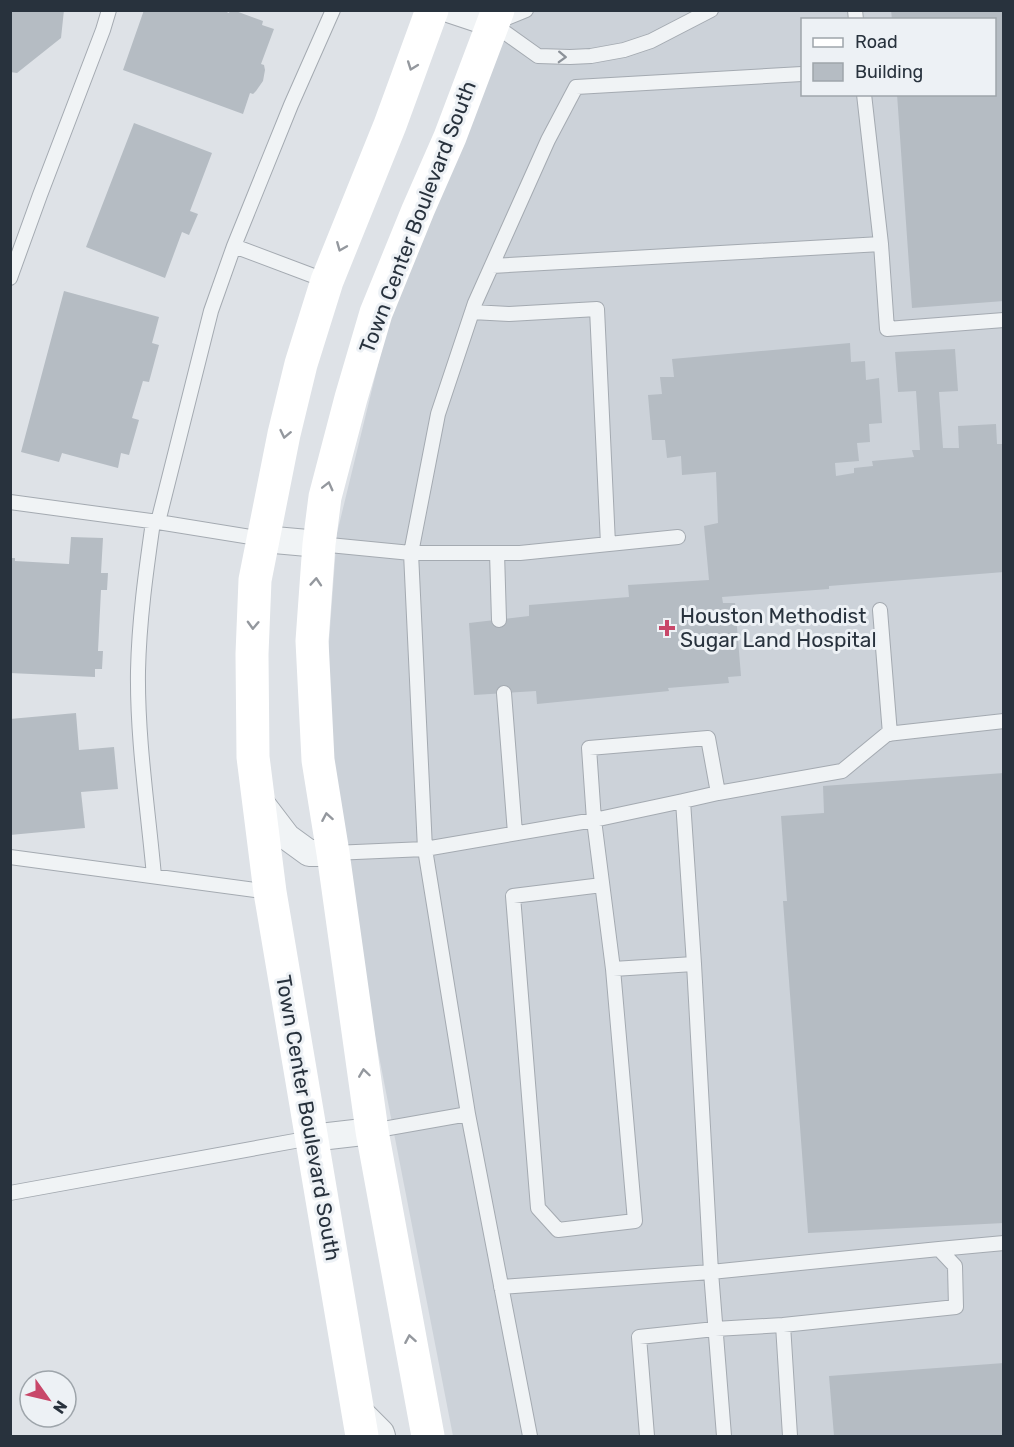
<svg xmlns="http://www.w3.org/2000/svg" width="1014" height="1447" viewBox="0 0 1014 1447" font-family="Rubik,sans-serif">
  <rect width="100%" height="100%" fill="#dee2e7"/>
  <!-- built -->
  <path fill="#ccd2d9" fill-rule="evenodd" d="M 514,11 L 1003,11 L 1003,1436 L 453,1436 L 348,897 L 323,724 L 337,533 L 395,295 ZM 802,20 L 994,20 L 994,94 L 802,94 Z"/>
  <!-- building -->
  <path fill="#b5bcc3" d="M 10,10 L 64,10 L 61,38 L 17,73 L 10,72 Z
    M 144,10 L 173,10 L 178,12 L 179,10 L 222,10 L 229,13 L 230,10 L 233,10 L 263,21 L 262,25 L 274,29 L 261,64 L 264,65 L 265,70 L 263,81 L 256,91 L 253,94 L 250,93 L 243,114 L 123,70 Z
    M 891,10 L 1004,10 L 1004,301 L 912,308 L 897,94 L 994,94 L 994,20 L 892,20 Z
    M 134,123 L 212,153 L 190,211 L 198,214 L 189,235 L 182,232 L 165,278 L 86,247 Z
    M 64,291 L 159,317 L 152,343 L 159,345 L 149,382 L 143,381 L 132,418 L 139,420 L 129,455 L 121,453 L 118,468 L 62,453 L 59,462 L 21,452 Z
    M 850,343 L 851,362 L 865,361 L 866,380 L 879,378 L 882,423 L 869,424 L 870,442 L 857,443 L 859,461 L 835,463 L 836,476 L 854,473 L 854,468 L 873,466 L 872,461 L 914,457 L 912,450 L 920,450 L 916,391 L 898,392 L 895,352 L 955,349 L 958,391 L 939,392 L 943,448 L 959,448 L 958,426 L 996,424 L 997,444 L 1004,444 L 1004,572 L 829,586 L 829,589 L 722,597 L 723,603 L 735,603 L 741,676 L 728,677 L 729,683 L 668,688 L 669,691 L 537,704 L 536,691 L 474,695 L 469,623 L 529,616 L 529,605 L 629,597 L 628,585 L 709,580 L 704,526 L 718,523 L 716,472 L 682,475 L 681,456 L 667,458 L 665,440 L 652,440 L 648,395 L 662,394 L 660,377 L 674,377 L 672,359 Z
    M 71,537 L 103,538 L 101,573 L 108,573 L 107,590 L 101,590 L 98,651 L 103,651 L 102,669 L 95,669 L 95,677 L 10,673 L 10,558 L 15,558 L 15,561 L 69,564 Z
    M 76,713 L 79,750 L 114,747 L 118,789 L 81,792 L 85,828 L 10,835 L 10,719 Z
    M 1004,773 L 1004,1223 L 808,1233 L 783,901 L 787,901 L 781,816 L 824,813 L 823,786 Z
    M 1004,1363 L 1004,1436 L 834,1436 L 829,1376 Z"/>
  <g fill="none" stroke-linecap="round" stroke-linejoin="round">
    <defs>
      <path id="lane" d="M 855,10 L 856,20
        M 497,22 L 526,10
        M 493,24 L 538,56 L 570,57 L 591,56 L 624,50 L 651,41 L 711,10
        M 864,94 L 881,244 L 887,329 L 1004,320
        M 234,246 L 327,281
        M 492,266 L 881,244
        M 10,278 L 40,195 L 103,30 L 109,10
        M 472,312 L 509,314 L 597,309 L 608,544
        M 10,502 L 158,522 L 263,539
        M 153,522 C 146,571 139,621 138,671 C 137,739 148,809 154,876
        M 158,522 L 211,311 L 234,246 L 291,105 L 333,10
        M 678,537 L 520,553 L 411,553 L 438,414 L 475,303 L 548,140 L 576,87 L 802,74
        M 319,544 L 411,553 L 425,849 L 594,820 L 683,801 L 694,964 L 711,1272 L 501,1287
        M 497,553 L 499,620
        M 880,610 L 890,734
        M 504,693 L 515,833
        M 683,801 L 718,793 L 842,771 L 887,734 L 1004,721
        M 333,853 L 425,849 L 468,1114
        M 10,857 L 270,892
        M 602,885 L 513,896 L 538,1208 L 558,1230 L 635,1221 L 613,969 L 694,964
        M 613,969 L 594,820 L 589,748 L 708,738 L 718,793
        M 372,1131 L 468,1114 L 530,1436
        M 10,1193 L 311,1138
        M 939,1249 L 1004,1243
        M 783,1325 L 790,1436
        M 647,1436 L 639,1337 L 715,1329 L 783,1325 L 956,1307 L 955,1266 L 939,1249 L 711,1272 L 724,1436"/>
      <path id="street" d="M 451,10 L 493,24
        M 263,539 L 319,544
        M 258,799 L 287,837 L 309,853 L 333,853
        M 311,1138 L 372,1131
        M 358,1410 L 381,1433 L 382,1436"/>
    </defs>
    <!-- lane casing -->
    <use href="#lane" stroke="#a4aab1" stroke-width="16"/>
    <!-- street casing -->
    <use href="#street" stroke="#a4aab1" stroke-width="28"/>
    <!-- lane -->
    <use href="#lane" stroke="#f0f3f5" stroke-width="14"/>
    <!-- street -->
    <use href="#street" stroke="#f0f3f5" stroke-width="26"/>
    <!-- secondary -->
    <path stroke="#fff" stroke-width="33" d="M 362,1436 L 270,892 L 253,757 L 252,654 L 255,580 L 284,434 L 301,364 L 327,281 L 390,125 L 432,10
      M 428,1436 L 372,1131 L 333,853 L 318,760 L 312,641 L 319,544 L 325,497 L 351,398 L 376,313 L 418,210 L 450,137 L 498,10"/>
  </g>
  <!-- one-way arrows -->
  <defs><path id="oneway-chevron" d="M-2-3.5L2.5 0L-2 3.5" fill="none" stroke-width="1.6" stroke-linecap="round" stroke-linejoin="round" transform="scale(1.5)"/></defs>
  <use stroke="#8c9299" href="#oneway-chevron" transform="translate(562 57) rotate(2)"/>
  <g stroke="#94989e">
    <use href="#oneway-chevron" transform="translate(412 66) rotate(110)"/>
    <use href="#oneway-chevron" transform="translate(341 247) rotate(112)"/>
    <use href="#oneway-chevron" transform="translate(285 434) rotate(102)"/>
    <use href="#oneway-chevron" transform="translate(328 486) rotate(-76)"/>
    <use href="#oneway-chevron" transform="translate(316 582) rotate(-86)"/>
    <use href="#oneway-chevron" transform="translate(253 625) rotate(92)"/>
    <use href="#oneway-chevron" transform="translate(327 817) rotate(-100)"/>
    <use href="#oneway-chevron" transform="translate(364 1073) rotate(-98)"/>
    <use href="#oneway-chevron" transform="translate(410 1339) rotate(-100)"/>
  </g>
  <!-- markers -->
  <path fill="#c84769" stroke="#edf1f5" stroke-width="2" d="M664 619h6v6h6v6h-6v6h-6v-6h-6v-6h6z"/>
  <g text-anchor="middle" stroke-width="6" stroke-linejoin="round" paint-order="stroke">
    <!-- street labels -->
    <g font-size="21" fill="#28323d" stroke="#edf1f5">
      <text transform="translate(418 217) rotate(-69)" y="7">Town Center Boulevard South</text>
      <text transform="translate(308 1118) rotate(80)" y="7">Town Center Boulevard South</text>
    </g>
    <!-- poi labels -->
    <g font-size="21" fill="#28323d" stroke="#edf1f5" text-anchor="start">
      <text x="680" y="623">Houston Methodist<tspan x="680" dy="24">Sugar Land Hospital</tspan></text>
    </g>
  </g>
  <!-- border -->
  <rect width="1014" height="1447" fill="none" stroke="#28323d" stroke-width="24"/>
  <!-- legend -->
  <rect x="801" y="18" width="195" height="78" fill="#edf1f5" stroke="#9ea5ab" stroke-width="1.5"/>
  <rect x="813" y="38" width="30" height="9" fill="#ffffff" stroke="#9ea5ab" stroke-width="1.5"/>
  <text x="855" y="48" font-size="18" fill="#28323d">Road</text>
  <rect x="813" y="63" width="30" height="18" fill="#b5bcc3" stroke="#9ea5ab" stroke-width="1.5"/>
  <text x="855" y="78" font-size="18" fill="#28323d">Building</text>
  <!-- north arrow -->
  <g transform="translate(48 1399) rotate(124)"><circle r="28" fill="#edf1f5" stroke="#9ea5ab" stroke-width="1.5"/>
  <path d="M0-4.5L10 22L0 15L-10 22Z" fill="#c84769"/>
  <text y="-9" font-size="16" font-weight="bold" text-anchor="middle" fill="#28323d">N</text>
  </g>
</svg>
